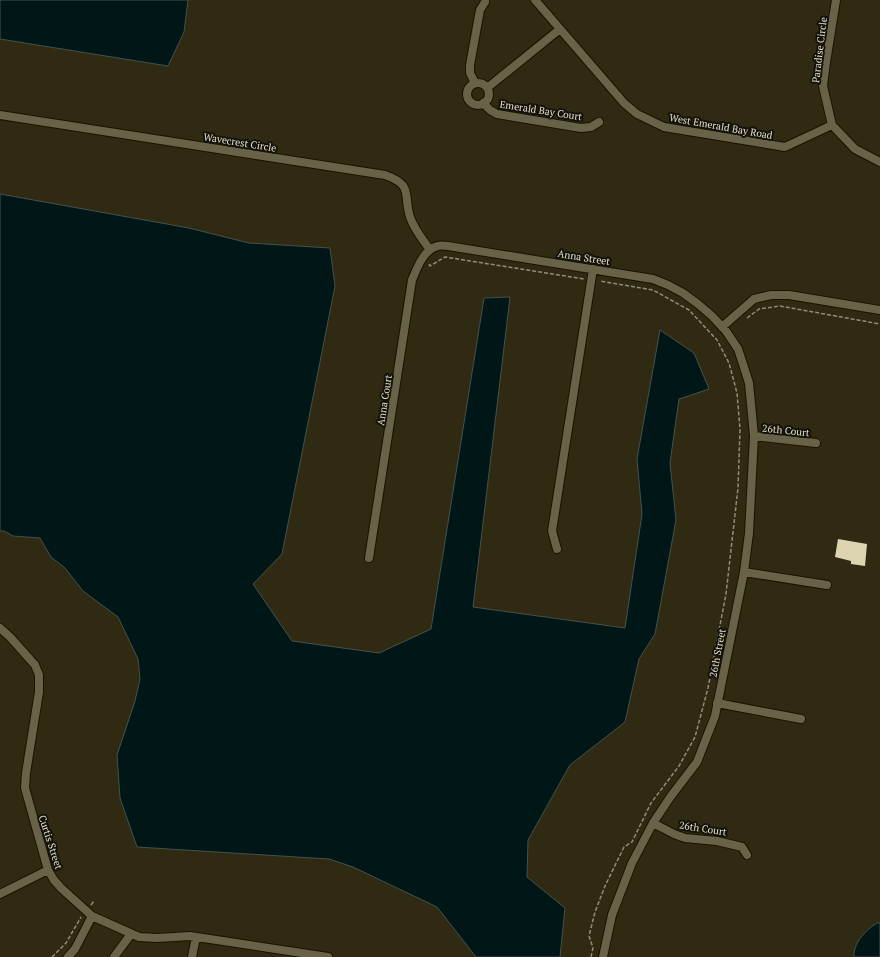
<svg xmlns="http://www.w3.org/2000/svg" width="880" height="957" viewBox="0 0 880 957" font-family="'PT Serif',serif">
  <rect width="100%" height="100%" fill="#302a12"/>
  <!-- water -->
  <path fill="#011617" stroke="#44524e" d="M 0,0 L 188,0 L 184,32 L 168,66 L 0,39 Z
    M 0,194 L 189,228 L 249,243 L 330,248 L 335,286 L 282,554 L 253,584 L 292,641 L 379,653 L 431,629 L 484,298 L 510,297 L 473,607 L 625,628 L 642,514 L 637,459 L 660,330 L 694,353 L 709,389 L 679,399 L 670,463 L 676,520 L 655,634 L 639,659 L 625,722 L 570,765 L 528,840 L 527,877 L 565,908 L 560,957 L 476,957 L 437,907 L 353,867 L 329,859 L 137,847 L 120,798 L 117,755 L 135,701 L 140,679 L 138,659 L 118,617 L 83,591 L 65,568 L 51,557 L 40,538 L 13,536 L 4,531 L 0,531 Z
    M 877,923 L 880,923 L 880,957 L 854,957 C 853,943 866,930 877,923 Z"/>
  <!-- building -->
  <path fill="#ddd5b2" d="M 838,539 L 867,544 L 865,566 L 851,564 L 851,561 L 835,557 Z"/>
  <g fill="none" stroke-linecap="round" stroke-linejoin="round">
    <defs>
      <path id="minor" d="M 535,0 L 624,103 L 637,114 L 664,127 L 785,147 L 832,125
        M 475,83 L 470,73 L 470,65 L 480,10 L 485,2
        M467 94a11 11 0 1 1 22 0a11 11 0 1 1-22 0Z
        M 487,88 L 560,29
        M 483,103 L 490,110 L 497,114 L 581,128 L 591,127 L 599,122
        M 0,115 L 385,175 C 414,185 403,195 410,217 C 414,229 423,240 430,250
        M 832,125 L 823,86 L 826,62 L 836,0
        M 832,125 L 855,149 L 880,162
        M 722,327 L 754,299 L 771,295 L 789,295 L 880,310
        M 754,436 L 816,443
        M 557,549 L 552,531 L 593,269
        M 369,558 L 412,280 C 417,268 424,249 438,246 C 441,245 445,246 448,246 L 653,279 L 668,285 L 683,293 L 698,304 L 712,316 L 726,331 L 738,349 L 743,364 L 749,383 L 754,436 L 749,533 L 744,572 L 715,716 L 697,762 L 671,796 L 653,823 L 632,863 L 612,915 L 603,957
        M 744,572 L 827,585
        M 0,628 L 10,637 L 35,665 L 39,675 L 39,692 L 26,773 L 25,788 L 48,870 L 54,880 L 61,888 L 92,916 L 139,937 L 157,938 L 190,936 L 328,957
        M 717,703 L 801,719
        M 653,823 L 674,834 L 685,838 L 717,841 L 742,847 L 747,855
        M 0,894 L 48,870
        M 68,957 L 75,949 L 92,916
        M 114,957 L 131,934
        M 192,957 L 196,937"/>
    </defs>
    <!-- minor casing -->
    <use href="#minor" stroke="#181300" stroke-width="10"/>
    <!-- path -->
    <path stroke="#928d7a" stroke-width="1.5" stroke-dasharray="4 2" stroke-linecap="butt" d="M 429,264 L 430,266 L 445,257 L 584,279
      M 747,318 L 759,309 L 780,306 L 880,324
      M 91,905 L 94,901
      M 52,957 L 66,943 L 81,917
      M 591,957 L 593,948 L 589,936 L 595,912 L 605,886 L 624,847 L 632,842 L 651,803 L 679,766 L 695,737 L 708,688 L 726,594 L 738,488 L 740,429 L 737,393 L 729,363 L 717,340 L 689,310 L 653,290 L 600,281"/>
    <!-- minor -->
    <use href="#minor" stroke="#686248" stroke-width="8"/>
  </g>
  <g text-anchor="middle" stroke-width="4" stroke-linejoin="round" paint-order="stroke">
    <!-- street labels -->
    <g font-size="10" fill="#e2dfd0" stroke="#151309">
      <text transform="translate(819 50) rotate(-83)" y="4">Paradise Circle</text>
      <text transform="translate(541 110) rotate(9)" y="4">Emerald Bay Court</text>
      <text transform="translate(721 126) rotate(10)" y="4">West Emerald Bay Road</text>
      <text transform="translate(240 142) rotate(9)" y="4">Wavecrest Circle</text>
      <text transform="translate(584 257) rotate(9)" y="4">Anna Street</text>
      <text transform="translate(384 400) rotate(-81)" y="4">Anna Court</text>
      <text transform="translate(786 430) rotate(6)" y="4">26th Court</text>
      <text transform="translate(717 653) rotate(-79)" y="4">26th Street</text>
      <text transform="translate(703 828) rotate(9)" y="4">26th Court</text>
      <text transform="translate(51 842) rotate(72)" y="4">Curtis Street</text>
    </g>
  </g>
</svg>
